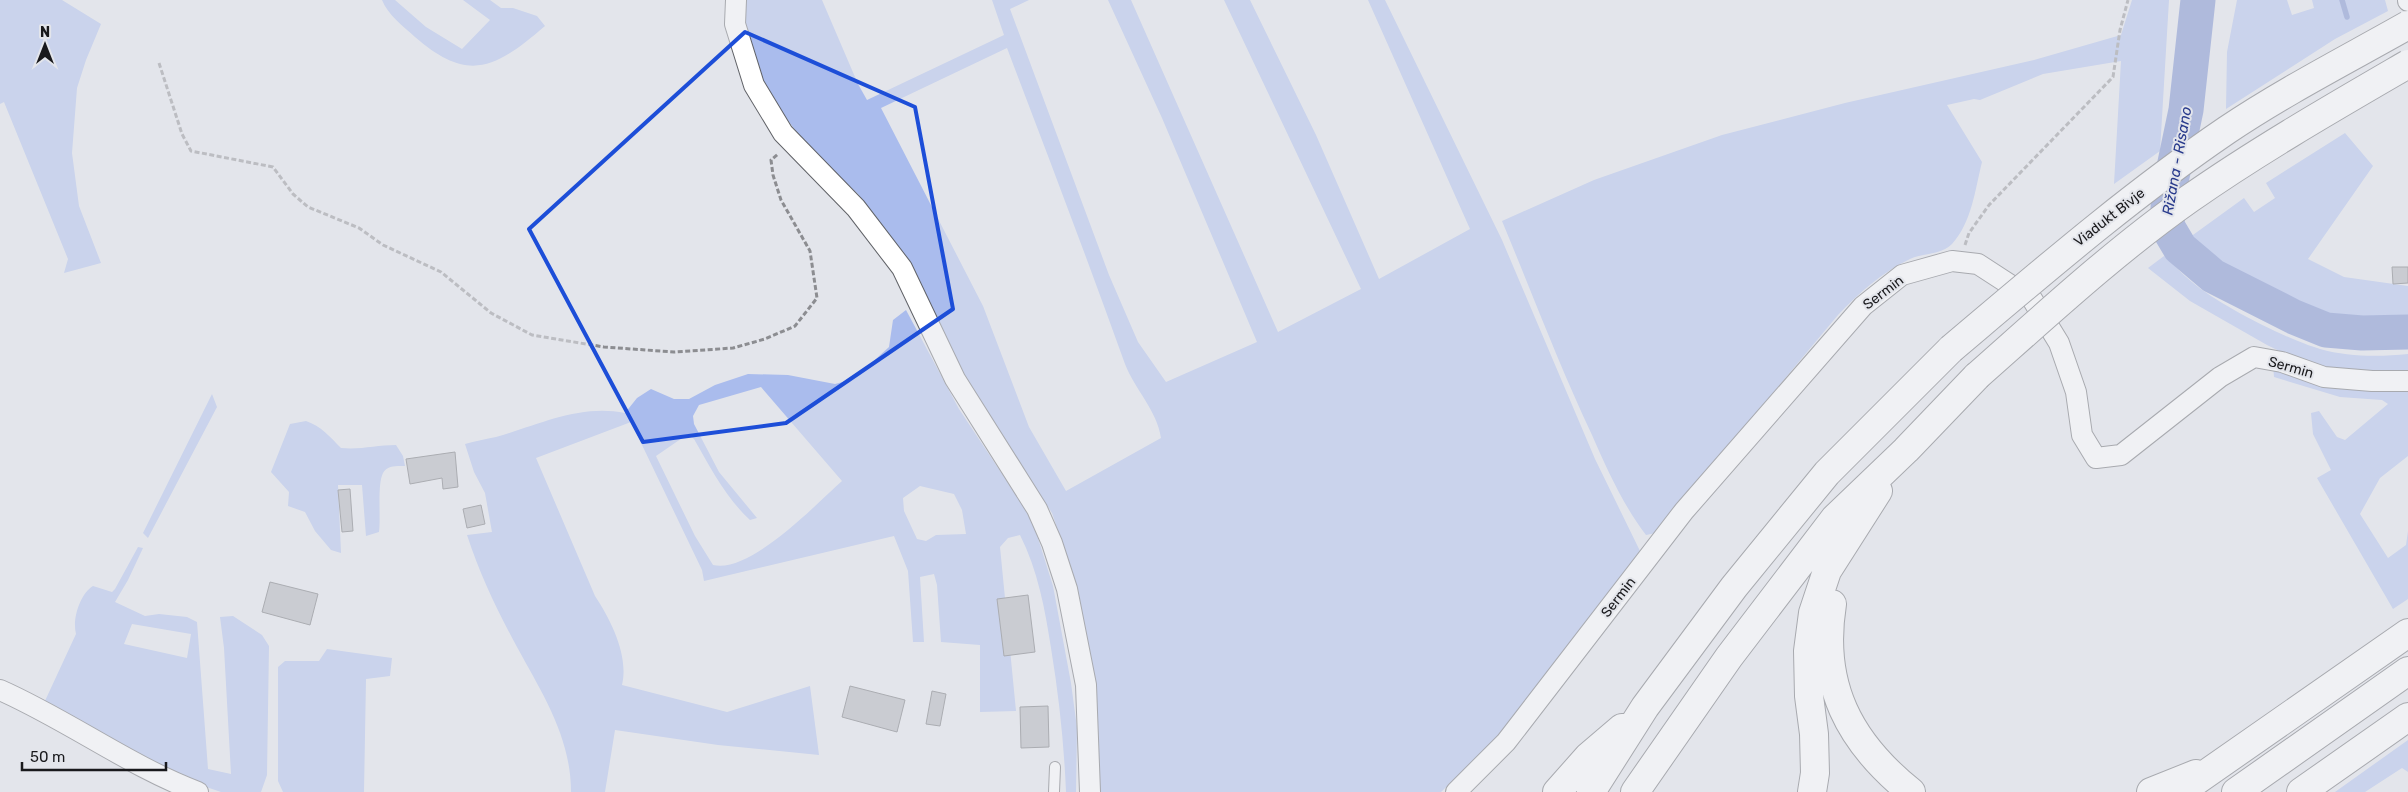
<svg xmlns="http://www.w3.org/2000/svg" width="2408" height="792" viewBox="0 0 2408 792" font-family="Rubik,sans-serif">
  <rect width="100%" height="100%" fill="#e3e5eb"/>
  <!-- green -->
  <path fill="#aabced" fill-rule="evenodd" d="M 0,0 L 62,0 L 101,24 L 86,60 L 77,88 L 72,153 L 79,206 L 101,263 L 64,273 L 68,259 L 4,102 L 0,104 Z
    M 382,0 L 395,0 L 426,27 L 462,49 L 490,20 L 463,0 L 490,0 L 501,8 L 513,8 L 537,16 L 545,26 C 496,68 469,84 415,37 C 403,26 388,15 382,0 Z
    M 743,0 L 822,0 L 858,84 L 867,100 L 1004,35 L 992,0 L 1029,0 L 1010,9 L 1109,275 L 1138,342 L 1166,382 L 1257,342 L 1162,118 L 1108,0 L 1131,0 L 1278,332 L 1361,289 L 1224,0 L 1250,0 L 1316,135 L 1379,279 L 1470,229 L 1368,0 L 1385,0 L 1502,240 L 1595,459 L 1640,551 L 1548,678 L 1489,746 L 1441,792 L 1100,792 L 1098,722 L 1089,652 L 1078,590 L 1052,513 L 960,373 L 894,246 L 858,194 L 809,149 L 764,88 L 748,50 L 743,14 ZM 1007,48 C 1047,153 1087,258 1125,364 C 1135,390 1157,410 1161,438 L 1066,491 L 1029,427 L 983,306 L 881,108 Z
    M 2132,0 L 2169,0 L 2160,151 L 2114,184 L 2121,61 L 2043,74 L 1980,100 L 1974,99 L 1947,105 L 1982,162 C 1975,190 1972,222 1952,244 C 1942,255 1922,253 1910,259 C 1882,272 1859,293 1838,315 L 1656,533 L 1646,535 C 1623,505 1607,469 1592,435 C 1559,365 1532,293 1502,221 L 1594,180 L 1722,135 L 1845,103 L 2034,60 L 2121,35 Z
    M 2237,0 L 2287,0 L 2292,15 L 2314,8 L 2312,0 L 2385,0 L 2388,11 L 2335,39 L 2226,109 L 2227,52 Z
    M 2345,133 L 2373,166 L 2308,259 L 2344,277 L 2408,286 L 2408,318 L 2358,318 L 2324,313 L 2254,287 L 2222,270 L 2186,240 L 2244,198 L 2254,212 L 2275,198 L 2266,183 Z
    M 2164,256 C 2173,264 2182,274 2192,282 C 2219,305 2286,339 2320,349 C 2348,357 2380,357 2408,354 L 2408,372 L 2328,370 L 2302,362 L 2267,345 L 2190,301 L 2148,268 Z
    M 906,310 L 959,409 L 1032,519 L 1053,586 L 1071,683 L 1077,728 L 1076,792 L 1066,792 C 1064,743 1059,697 1051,648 C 1045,609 1038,571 1020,535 L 1008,538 L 1000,547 L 1016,711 L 980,712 L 980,645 L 941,642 L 937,585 L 934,574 L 920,577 L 924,642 L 913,642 L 908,571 L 894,536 L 704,581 L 702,570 L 631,422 L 536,458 L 595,596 C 611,620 629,656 622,685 L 727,712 L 810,686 L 819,755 L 718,745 L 615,730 L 605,792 L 571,792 C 571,737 542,693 517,647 C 497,610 480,575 467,535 L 492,532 L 485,493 L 474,472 L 465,444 C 475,441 486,439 496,437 C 539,425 579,404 625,413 L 637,398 L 651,389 L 674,399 L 689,399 L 715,385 L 748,374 L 788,375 L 835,384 L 854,379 L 889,347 L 893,320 ZM 761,387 L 842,481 C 815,505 750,574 713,565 L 695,536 L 656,456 L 688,434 L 694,439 C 710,467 726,498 750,520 L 757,518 L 719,472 L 694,424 L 693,416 L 699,405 ZM 920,486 L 954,494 L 962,510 L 966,534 L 936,535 L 926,541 L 917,539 L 904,511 L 903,498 Z
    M 2273,365 L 2408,388 L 2408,456 L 2380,478 L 2360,514 L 2388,558 L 2406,545 L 2408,531 L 2408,599 L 2393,609 L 2317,478 L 2331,470 L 2313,434 L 2311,413 L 2319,411 L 2337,437 L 2345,440 L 2388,404 L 2382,400 L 2340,397 L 2274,377 Z
    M 212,394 L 217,407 L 148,538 L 143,533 Z
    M 306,421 C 321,426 330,437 341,448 C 360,450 377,445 396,445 L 403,456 L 405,466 C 398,466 387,465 383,473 C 377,485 381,517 379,532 L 366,536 L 362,485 L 338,485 L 341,553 L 331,550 L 315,531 L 305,512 L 288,506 L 289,492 L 271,472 L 290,424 Z
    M 138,547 L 143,548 L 128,580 L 115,602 L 145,616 L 159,614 L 187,617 L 197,622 L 208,769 L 231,774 L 224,648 L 220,617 L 233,616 L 262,635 L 269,646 L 267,775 L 261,792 L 221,792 L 174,776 L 44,703 L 76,634 C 72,619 80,594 93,586 L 112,592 L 115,589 ZM 132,624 L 191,634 L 187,658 L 124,644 Z
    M 327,649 L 392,658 L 390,676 L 366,679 L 364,792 L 283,792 L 278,781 L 278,667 L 285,661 L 319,661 Z
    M 2408,740 L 2408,772 L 2402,768 L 2365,792 L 2335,792 Z"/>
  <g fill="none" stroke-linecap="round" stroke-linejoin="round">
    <!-- stream -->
    <path stroke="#7086cb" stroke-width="5.5" d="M 2342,0 L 2347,17"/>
    <!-- river -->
    <path stroke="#7086cb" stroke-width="35" d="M 2198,0 L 2186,110 L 2169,191 L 2167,226 L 2180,248 L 2213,276 L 2294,317 L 2326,330 L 2362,333 L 2408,332"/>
  </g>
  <!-- building -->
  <path fill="#abadb3" stroke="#66686d" d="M 2392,267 L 2408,267 L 2408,283 L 2393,284 Z
    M 455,452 L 458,487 L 443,489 L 442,478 L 410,484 L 406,459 Z
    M 350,489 L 353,531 L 342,532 L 338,490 Z
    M 481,505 L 485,524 L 467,528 L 463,509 Z
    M 270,582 L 318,594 L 310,625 L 262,612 Z
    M 1028,595 L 1035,652 L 1004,656 L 997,599 Z
    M 850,686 L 905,700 L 897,732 L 842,717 Z
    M 932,691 L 946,694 L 940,726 L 926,724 Z
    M 1048,706 L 1049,747 L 1021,748 L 1020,707 Z"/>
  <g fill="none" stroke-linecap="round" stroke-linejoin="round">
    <defs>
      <path id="lane" d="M 1054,792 L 1055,767"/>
      <path id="street" d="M 736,0 L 735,24 L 754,85 L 783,133 L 856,208 L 902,268 L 955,379 L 1037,509 L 1052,543 L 1067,589 L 1086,685 L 1090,792
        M 2408,0 L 2408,1
        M 0,690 C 68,720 129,766 198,792
        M 1456,792 L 1506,742 L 1684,511 L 1863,306 L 1902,275 L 1952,261 L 1978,264 L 2032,299 L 2059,343 L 2076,392 L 2082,435 L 2096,458 L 2121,455 L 2220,377 L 2254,357 L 2282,362 L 2324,377 L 2372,381 L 2408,381"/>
      <path id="secondary" d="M 2301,792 L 2408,717"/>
      <path id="highway" d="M 1832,604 C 1819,685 1849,742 1911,792
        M 1557,792 L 1588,757 L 1622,728
        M 1591,792 L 1645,707 L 1734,587 L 1827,473 L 1951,349
        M 1635,792 L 1729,657 L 1835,518 L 1906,450 L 1977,376
        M 1812,792 L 1815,773 L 1814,734 L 1809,696 L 1808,651 L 1813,613 L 1827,571 L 1878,491
        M 2151,792 L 2196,774
        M 2180,792 L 2408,633
        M 2236,792 L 2408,671"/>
    </defs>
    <!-- lane casing -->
    <use href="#lane" stroke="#606267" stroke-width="12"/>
    <!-- street casing -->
    <use href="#street" stroke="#606267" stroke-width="22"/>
    <!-- secondary casing -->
    <use href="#secondary" stroke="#606267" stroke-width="30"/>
    <!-- highway casing -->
    <use href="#highway" stroke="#606267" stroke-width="30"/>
    <!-- path -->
    <path stroke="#8c8d91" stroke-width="3" stroke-dasharray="5 2.5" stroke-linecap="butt" d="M 159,63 L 182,134 L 191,151 L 273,167 L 293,194 L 308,207 L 359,228 L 383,245 L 441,272 L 491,313 L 532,335 L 604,347 L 674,352 L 733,348 L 765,339 L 795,326 L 817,298 L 810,251 L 781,200 L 773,175 L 771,160 L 778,154
      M 1965,245 L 1969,233 L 1989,205 L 2113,77 L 2120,30 L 2128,0"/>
    <!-- lane -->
    <use href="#lane" stroke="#fff" stroke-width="10"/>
    <!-- street -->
    <use href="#street" stroke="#fff" stroke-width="20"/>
    <!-- secondary -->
    <use href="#secondary" stroke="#fff" stroke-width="28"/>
    <!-- highway -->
    <use href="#highway" stroke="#fff" stroke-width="28"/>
    <defs>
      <path id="highway-bridge" d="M 1951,349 C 2041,273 2130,196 2227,130 C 2285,91 2348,59 2408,25
        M 1977,376 C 2045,316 2115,251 2189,199 C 2259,150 2334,107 2408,64"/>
    </defs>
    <!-- highway-bridge casing -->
    <use href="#highway-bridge" stroke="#606267" stroke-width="30" stroke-linecap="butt"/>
    <!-- highway-bridge -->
    <use href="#highway-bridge" stroke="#fff" stroke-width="28"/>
  </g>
  <!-- marked area -->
  <path d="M0 0H2408V792H0ZM 745,32 L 915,107 L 953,309 L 786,423 L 643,442 L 529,229 Z" fill="#e3e5eb" fill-opacity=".55" fill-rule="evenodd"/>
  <path fill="none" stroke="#1d4ed8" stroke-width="4" stroke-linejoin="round" d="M 745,32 L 915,107 L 953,309 L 786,423 L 643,442 L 529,229 Z"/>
  <g text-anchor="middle" stroke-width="4" stroke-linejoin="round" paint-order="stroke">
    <!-- street labels -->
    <g font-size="14" fill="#19191c" stroke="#e3e5eb">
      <text transform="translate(2109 217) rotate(-38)" y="5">Viadukt Bivje</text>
      <text transform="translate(1883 292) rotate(-37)" y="5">Sermin</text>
      <text transform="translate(2291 367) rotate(16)" y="5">Sermin</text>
      <text transform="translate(1618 597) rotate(-52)" y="5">Sermin</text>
    </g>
    <!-- water labels -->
    <g font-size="15" font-style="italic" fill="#283a8c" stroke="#e3e5eb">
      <text transform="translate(2177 161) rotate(-80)" y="5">Rižana - Risano</text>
    </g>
  </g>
  <!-- north arrow -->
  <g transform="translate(45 45)" stroke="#e3e5eb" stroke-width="4" paint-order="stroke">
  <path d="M0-4L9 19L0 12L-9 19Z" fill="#19191c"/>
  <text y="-8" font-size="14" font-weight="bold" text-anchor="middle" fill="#19191c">N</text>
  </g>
  <!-- scale -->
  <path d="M22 762v8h144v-8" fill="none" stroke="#19191c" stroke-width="2.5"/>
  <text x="30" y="762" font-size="15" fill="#19191c" stroke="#e3e5eb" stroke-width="4" paint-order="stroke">50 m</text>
</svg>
